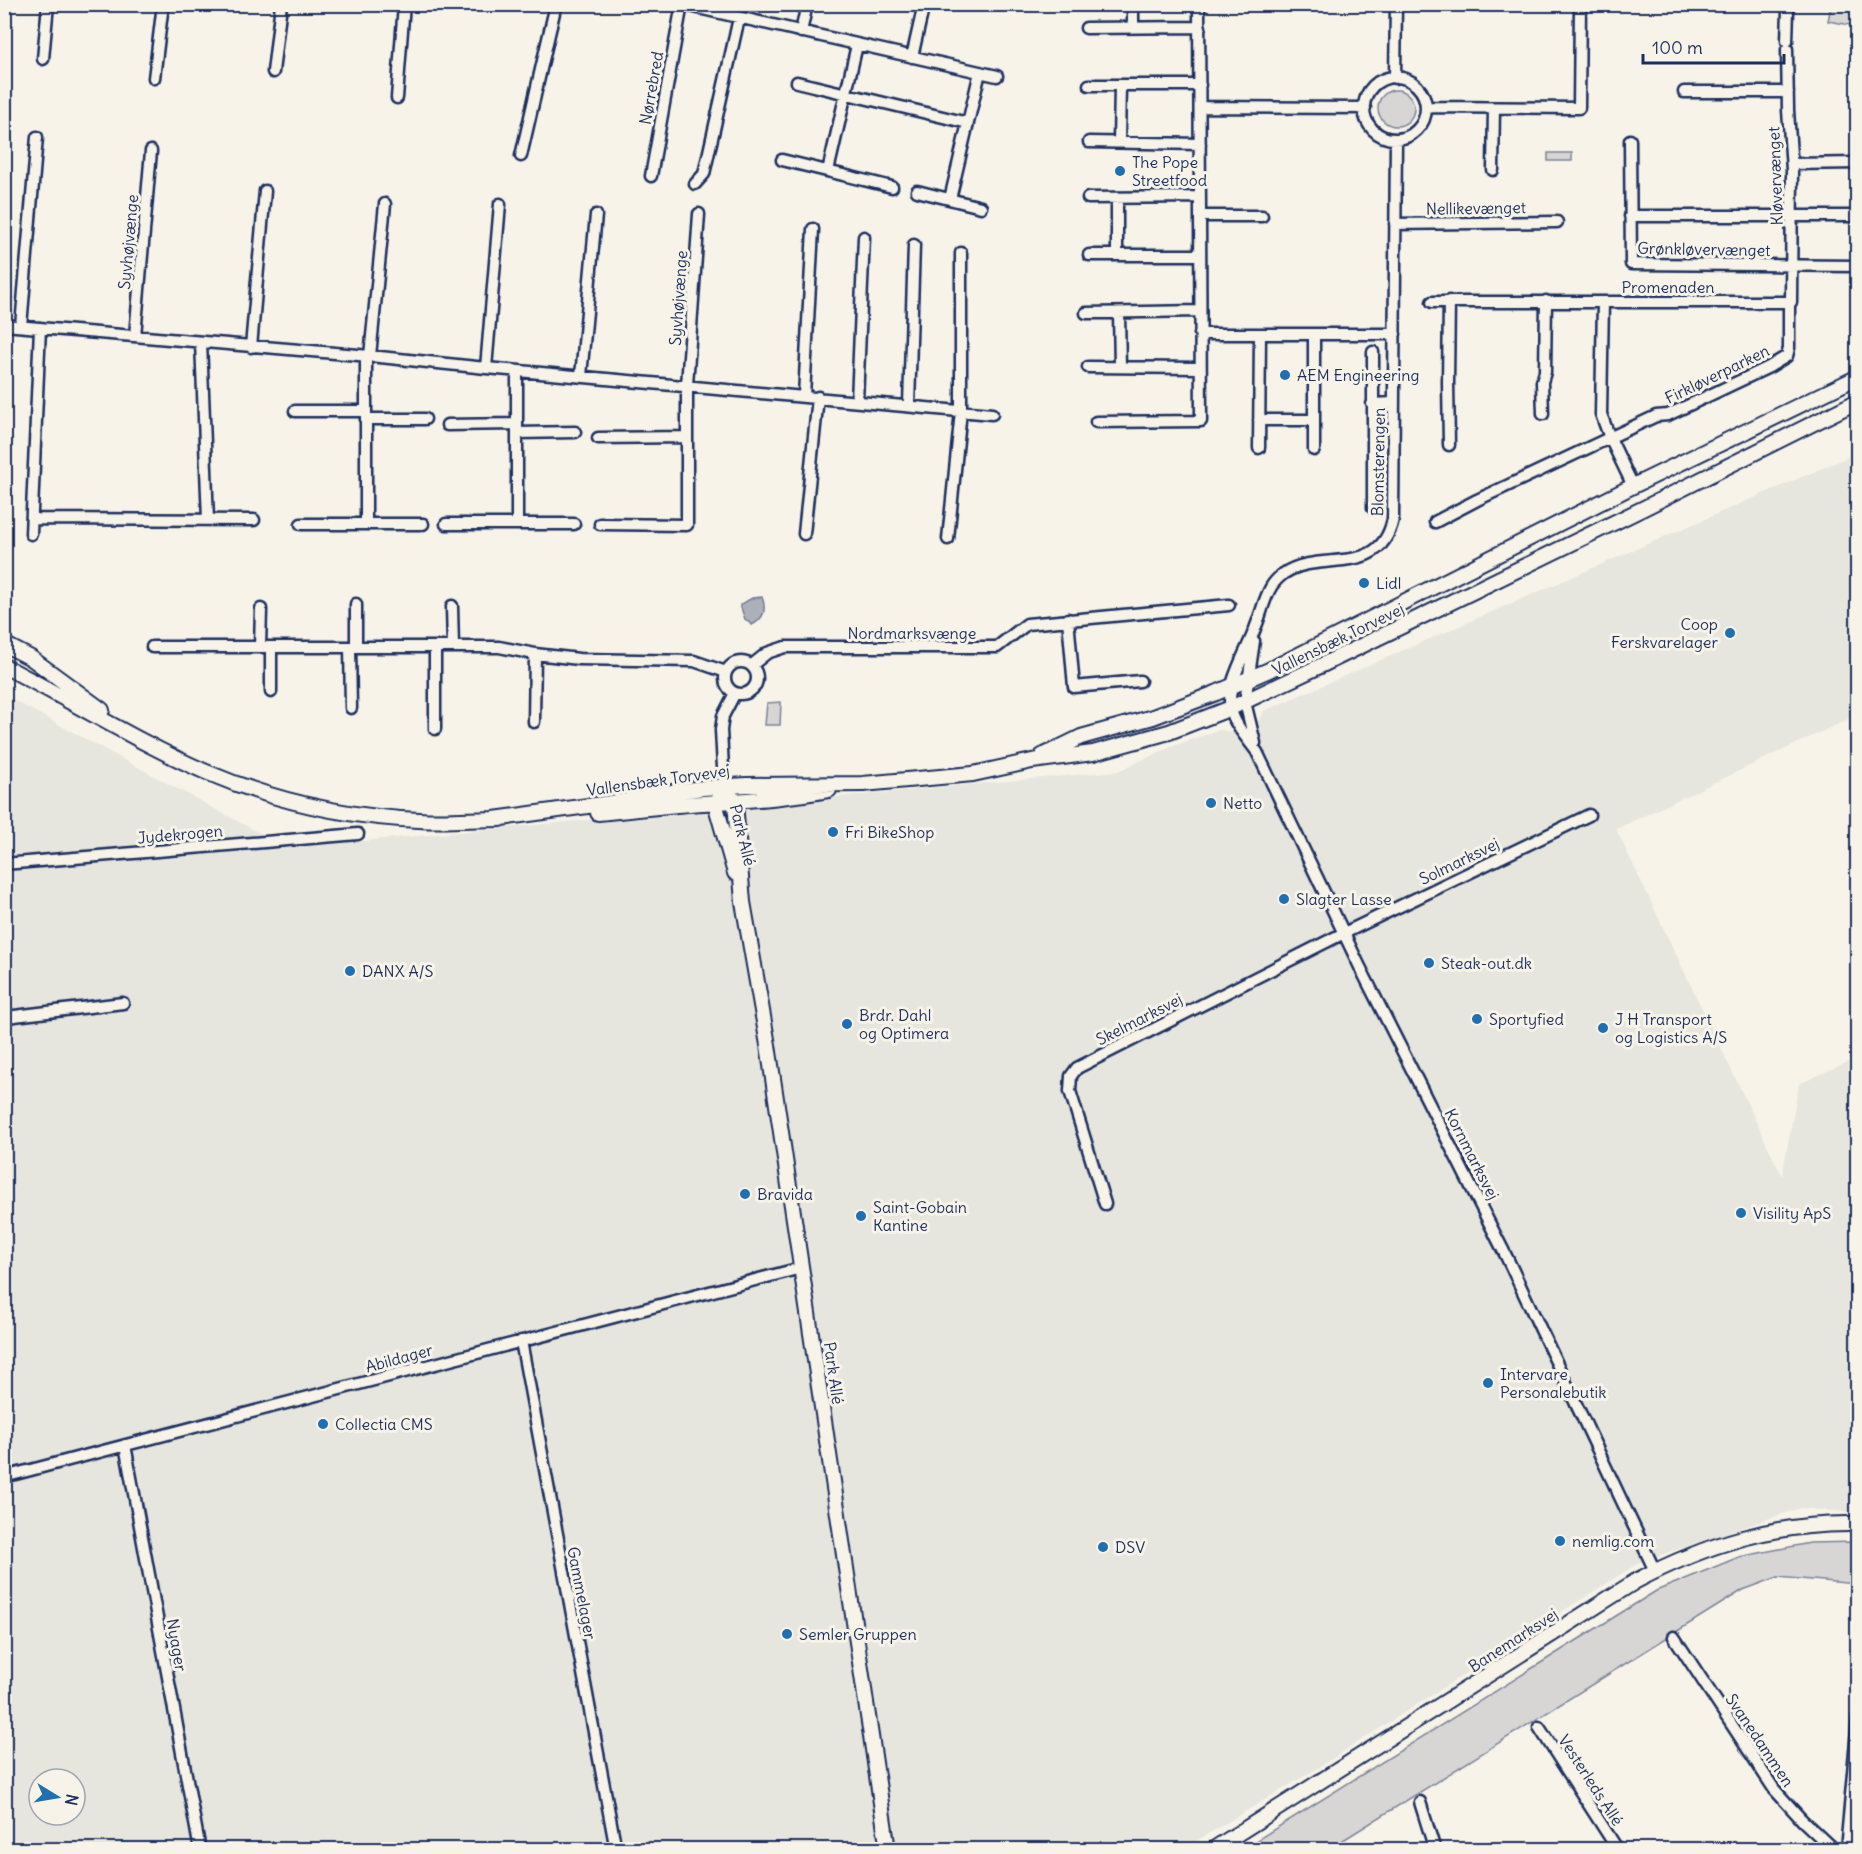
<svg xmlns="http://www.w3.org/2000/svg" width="1862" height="1854" viewBox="0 0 1862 1854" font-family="Delius,sans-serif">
  <rect width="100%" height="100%" fill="#f7f3e8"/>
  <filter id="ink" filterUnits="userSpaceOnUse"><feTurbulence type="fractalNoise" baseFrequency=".0167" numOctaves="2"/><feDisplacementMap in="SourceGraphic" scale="12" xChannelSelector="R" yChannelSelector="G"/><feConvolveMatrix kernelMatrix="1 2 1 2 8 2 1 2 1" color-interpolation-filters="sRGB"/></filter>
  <g filter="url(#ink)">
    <!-- built -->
    <path fill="#e6e5de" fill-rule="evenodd" d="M 1857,453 L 1857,715 L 1616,829 L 1782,1176 L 1799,1084 L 1857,1058 L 1857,1513 L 1800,1508 L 1640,1562 L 1316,1769 L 1183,1849 L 5,1849 L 4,695 L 287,848 L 1118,771 L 1173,746 L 1219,730 L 1230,732 L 1260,719 L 1264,711 ZM 39,1779 L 75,1779 L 75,1815 L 39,1815 Z"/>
    <!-- green -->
    <path fill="#d7d6d4" stroke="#798299" stroke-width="1.5" d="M 1831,6 L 1857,11 L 1856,26 L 1828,21 Z
      M1378 108a18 18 0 1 1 36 0a18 18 0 1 1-36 0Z
      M 1548,153 L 1572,153 L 1572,161 L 1548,161 Z
      M 781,702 L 780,725 L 765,725 L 767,703 Z
      M 1857,1542 L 1857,1584 L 1778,1577 L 1743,1590 L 1329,1849 L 1241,1850 L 1656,1591 L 1739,1557 L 1810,1543 Z"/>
    <!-- water -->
    <path fill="#acb0b9" stroke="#727c95" stroke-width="1.5" d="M 762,597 C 767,610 764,619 752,625 L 745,619 L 740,605 L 752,598 Z"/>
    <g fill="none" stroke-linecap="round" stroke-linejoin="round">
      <defs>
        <path id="minor" d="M 681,4 L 997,76
          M 1086,28 L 1200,27
          M 1133,28 L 1133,4
          M 801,32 L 807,4
          M 1787,41 L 1788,10 L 1790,4
          M 912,57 L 924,4
          M 43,59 L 48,4
          M 273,72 L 281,4
          M1364 108a31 31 0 1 1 62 0a31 31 0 1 1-62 0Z
          M 154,78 L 163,4
          M 1395,78 L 1396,4
          M 797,82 L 968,123
          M 1089,85 L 1200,85
          M 1684,92 L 1788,92
          M 397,98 L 404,4
          M 1200,107 L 1365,108
          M 1426,107 L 1579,108 L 1580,4
          M 1396,139 L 1393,519 C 1380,580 1320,548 1283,574 C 1278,578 1274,582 1271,587 C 1264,599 1261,614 1256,626 C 1248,650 1225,684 1231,709 C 1234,725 1248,739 1257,752 L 1360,967 L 1507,1258 L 1655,1571
          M 1630,140 L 1631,264 L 1858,266
          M 1089,142 L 1200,144
          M 1119,142 L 1120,85
          M 521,156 L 556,4
          M 782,160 L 892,187
          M 1792,164 L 1858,163
          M 1493,170 L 1494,108
          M 828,171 L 857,45
          M 651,176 L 682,4
          M 695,184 L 704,174 L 739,18
          M 917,191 L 981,207
          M 1088,198 L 1200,197
          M 950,199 L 980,72
          M 1200,216 L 1262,216
          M 1630,216 L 1858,216
          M 1395,224 L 1557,222
          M 1117,254 L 1117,198
          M 1089,255 L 1200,255
          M 1449,301 L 1448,382 L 1449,445
          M 1432,302 L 1791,302 L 1792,170 L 1788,110 L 1787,49
          M 1603,302 L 1601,414 L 1610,438 L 1633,486
          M 1086,313 L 1200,311
          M 1119,313 L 1120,367
          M 4,325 L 370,356 L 486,368 L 992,414
          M 21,326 L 37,137
          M 1200,334 L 1395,334
          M 1314,334 L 1314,450
          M 135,336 L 151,151
          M 201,342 L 208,520
          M 251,347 L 265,191
          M 1373,352 L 1373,508
          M 366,356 L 366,524
          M 370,356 L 385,204
          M 1088,367 L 1200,368
          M 486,368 L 500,204
          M 581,376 L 596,215
          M 804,396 L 813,229
          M 857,401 L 864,237
          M 1372,404 L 1394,403
          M 909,405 L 914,245
          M 295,411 L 366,411
          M 1543,414 L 1542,382 L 1545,372 L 1546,301
          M 366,419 L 425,419
          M 1259,420 L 1314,420
          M 1096,422 L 1201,421 L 1199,4
          M 447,425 L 517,424
          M 517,433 L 575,432
          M 598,438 L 687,437
          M 1259,448 L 1260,334
          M 32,519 L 254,520
          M 1435,522 L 1477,500 L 1656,416 L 1668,415 L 1769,367 L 1787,356 L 1789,348 L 1789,302
          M 301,524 L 423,524
          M 446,524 L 574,524
          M 517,524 L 517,371
          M 600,524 L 687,525 L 687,385 L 699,214
          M 31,534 L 40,328
          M 804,534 L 818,397
          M 948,539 L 961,411 L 961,253
          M 452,606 L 453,647
          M 1068,619 L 1074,687 L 1140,681
          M 1254,641 L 1245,702 L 1255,743
          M 152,647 L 499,647 L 535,654 L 579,659 L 694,661 L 726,672
          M 260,647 L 261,609
          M 271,647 L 271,692
          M 350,647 L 351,708
          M 356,647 L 356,604
          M 435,647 L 435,729
          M725 678a16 16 0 1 1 32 0a16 16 0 1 1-32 0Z
          M 752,665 L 767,653 L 785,647 L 997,647 L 1027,624 L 1229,605
          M 534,722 L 535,654
          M 724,787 L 721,730 L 723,716 L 735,693
          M 4,864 L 358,834
          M 4,1003 L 6,1017 L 123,1003
          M 1105,1204 L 1070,1091 L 1071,1076 L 1077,1068 L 1338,936 L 1589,815
          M 521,1341 L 616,1850
          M 125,1445 L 200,1850
          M 4,1477 L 801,1268
          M 1674,1637 L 1774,1789 L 1802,1820 L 1834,1850
          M 1539,1727 L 1618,1850
          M 1420,1802 L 1435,1850
          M 1846,1850 L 1858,1718"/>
        <path id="tertiary" d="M 4,644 L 31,658 L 102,710
          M 4,666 C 72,701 137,742 206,772 C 274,801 346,817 419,820 C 446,822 473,819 501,819
          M 1042,756 L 1081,737 L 1153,717 L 1216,693 L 1269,670 L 1633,486 L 1858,377
          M 724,787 L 735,802 L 743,902 L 768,1045 L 888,1850
          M 721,794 L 717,802 L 717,810 L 735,873
          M 598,813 C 633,810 669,805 704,803 C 746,800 788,798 829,790
          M 494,819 L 624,801 L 648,795 L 703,788 L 746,785 L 863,784 L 973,774 L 1032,761 L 1093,753 L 1169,732 L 1231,708 L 1320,666 L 1644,508 L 1858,401
          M 1212,1850 L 1636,1581 C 1706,1544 1778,1522 1858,1524"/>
      </defs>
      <!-- minor casing -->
      <use href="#minor" stroke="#1b2f5e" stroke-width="15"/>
      <!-- tertiary casing -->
      <use href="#tertiary" stroke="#1b2f5e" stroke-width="18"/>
      <!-- minor -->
      <use href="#minor" stroke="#f7f3e8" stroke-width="10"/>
      <!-- tertiary -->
      <use href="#tertiary" stroke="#f7f3e8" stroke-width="14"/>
    </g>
  </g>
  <!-- markers -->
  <g fill="#1f6fb2" stroke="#f7f3e8" stroke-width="2">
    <circle cx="1120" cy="171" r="6"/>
    <circle cx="1285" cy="375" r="6"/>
    <circle cx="1364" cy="583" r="6"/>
    <circle cx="1730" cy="633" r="6"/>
    <circle cx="1211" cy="803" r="6"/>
    <circle cx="833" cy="832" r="6"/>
    <circle cx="1284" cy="899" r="6"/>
    <circle cx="1429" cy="963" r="6"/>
    <circle cx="350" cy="971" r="6"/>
    <circle cx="1477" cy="1019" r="6"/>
    <circle cx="847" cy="1024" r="6"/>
    <circle cx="1603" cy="1028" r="6"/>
    <circle cx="745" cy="1194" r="6"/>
    <circle cx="1741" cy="1213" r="6"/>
    <circle cx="861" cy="1216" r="6"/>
    <circle cx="1488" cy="1383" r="6"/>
    <circle cx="323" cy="1424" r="6"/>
    <circle cx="1560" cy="1541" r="6"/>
    <circle cx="1103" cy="1547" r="6"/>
    <circle cx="787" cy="1634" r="6"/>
  </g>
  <g text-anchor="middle" stroke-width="6" stroke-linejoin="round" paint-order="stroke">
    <!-- street labels -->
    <g font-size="16" fill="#1b2f5e" stroke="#f7f3e8">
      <text transform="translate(651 88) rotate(-80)" y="6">Nørrebred</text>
      <text transform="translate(1775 176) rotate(-92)" y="6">Kløvervænget</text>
      <text transform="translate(1476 208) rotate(-1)" y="6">Nellikevænget</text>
      <text transform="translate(128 242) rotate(-85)" y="6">Syvhøjvænge</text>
      <text transform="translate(1704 249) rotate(1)" y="6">Grønkløvervænget</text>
      <text x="1668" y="293">Promenaden</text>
      <text transform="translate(678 298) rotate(-86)" y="6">Syvhøjvænge</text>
      <text transform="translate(1717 374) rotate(-26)" y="6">Firkløverparken</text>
      <text transform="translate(1378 462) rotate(-89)" y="6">Blomsterengen</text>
      <text x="912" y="639">Nordmarksvænge</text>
      <text transform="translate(1338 639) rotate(-26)" y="6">Vallensbæk Torvevej</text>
      <text transform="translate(658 780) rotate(-8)" y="6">Vallensbæk Torvevej</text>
      <text transform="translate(180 834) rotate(-5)" y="6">Jydekrogen</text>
      <text transform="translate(743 835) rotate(76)" y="6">Park Allé</text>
      <text transform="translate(1459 861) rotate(-26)" y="6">Solmarksvej</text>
      <text transform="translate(1139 1019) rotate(-27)" y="6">Skelmarksvej</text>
      <text transform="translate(1472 1154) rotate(63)" y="6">Kornmarksvej</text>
      <text transform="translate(399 1358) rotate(-15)" y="6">Abildager</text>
      <text transform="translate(834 1373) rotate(82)" y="6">Park Allé</text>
      <text transform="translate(582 1593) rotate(79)" y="6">Gammelager</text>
      <text transform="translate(1513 1640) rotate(-33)" y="6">Banemarksvej</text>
      <text transform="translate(177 1645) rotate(80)" y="6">Nyager</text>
      <text transform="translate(1760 1740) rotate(56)" y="6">Svanedammen</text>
      <text transform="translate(1591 1780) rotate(57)" y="6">Vesterleds Allé</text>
    </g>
    <!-- poi labels -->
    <g font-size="16" fill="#1b2f5e" stroke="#f7f3e8" text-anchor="start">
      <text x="1132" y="168">The Pope<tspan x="1132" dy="18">Streetfood</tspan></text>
      <text x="1297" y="381">AEM Engineering</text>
      <text x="1376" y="589">Lidl</text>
      <text x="1718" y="630" text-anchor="end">Coop<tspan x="1718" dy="18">Ferskvarelager</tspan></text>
      <text x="1223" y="809">Netto</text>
      <text x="845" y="838">Fri BikeShop</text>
      <text x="1296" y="905">Slagter Lasse</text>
      <text x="1441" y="969">Steak-out.dk</text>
      <text x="362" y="977">DANX A/S</text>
      <text x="859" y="1021">Brdr. Dahl<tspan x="859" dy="18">og Optimera</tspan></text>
      <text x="1489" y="1025">Sportyfied</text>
      <text x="1615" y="1025">J H Transport<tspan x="1615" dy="18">og Logistics A/S</tspan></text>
      <text x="757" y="1200">Bravida</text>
      <text x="873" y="1213">Saint-Gobain<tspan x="873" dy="18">Kantine</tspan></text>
      <text x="1753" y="1219">Visility ApS</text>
      <text x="1500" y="1380">Intervare<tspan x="1500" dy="18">Personalebutik</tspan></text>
      <text x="335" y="1430">Collectia CMS</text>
      <text x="1572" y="1547">nemlig.com</text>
      <text x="1115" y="1553">DSV</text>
      <text x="799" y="1640">Semler Gruppen</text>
    </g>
  </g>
  <!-- margin -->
  <rect width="1862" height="1854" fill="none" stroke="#f7f3e8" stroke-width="24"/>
  <rect x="12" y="12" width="1838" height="1830" fill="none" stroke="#1b2f5e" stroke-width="2" filter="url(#ink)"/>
  <!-- north arrow -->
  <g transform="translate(57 1797) rotate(101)"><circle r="28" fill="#f7f3e8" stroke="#9fa5b1" stroke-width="1.5"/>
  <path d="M0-4.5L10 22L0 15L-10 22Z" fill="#1f6fb2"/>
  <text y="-9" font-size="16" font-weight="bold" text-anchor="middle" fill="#1b2f5e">N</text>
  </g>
  <!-- scale -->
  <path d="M1643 54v9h141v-9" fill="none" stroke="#1b2f5e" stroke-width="3"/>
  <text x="1652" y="54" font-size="18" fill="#1b2f5e" stroke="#f7f3e8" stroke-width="4.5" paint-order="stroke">100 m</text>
</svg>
